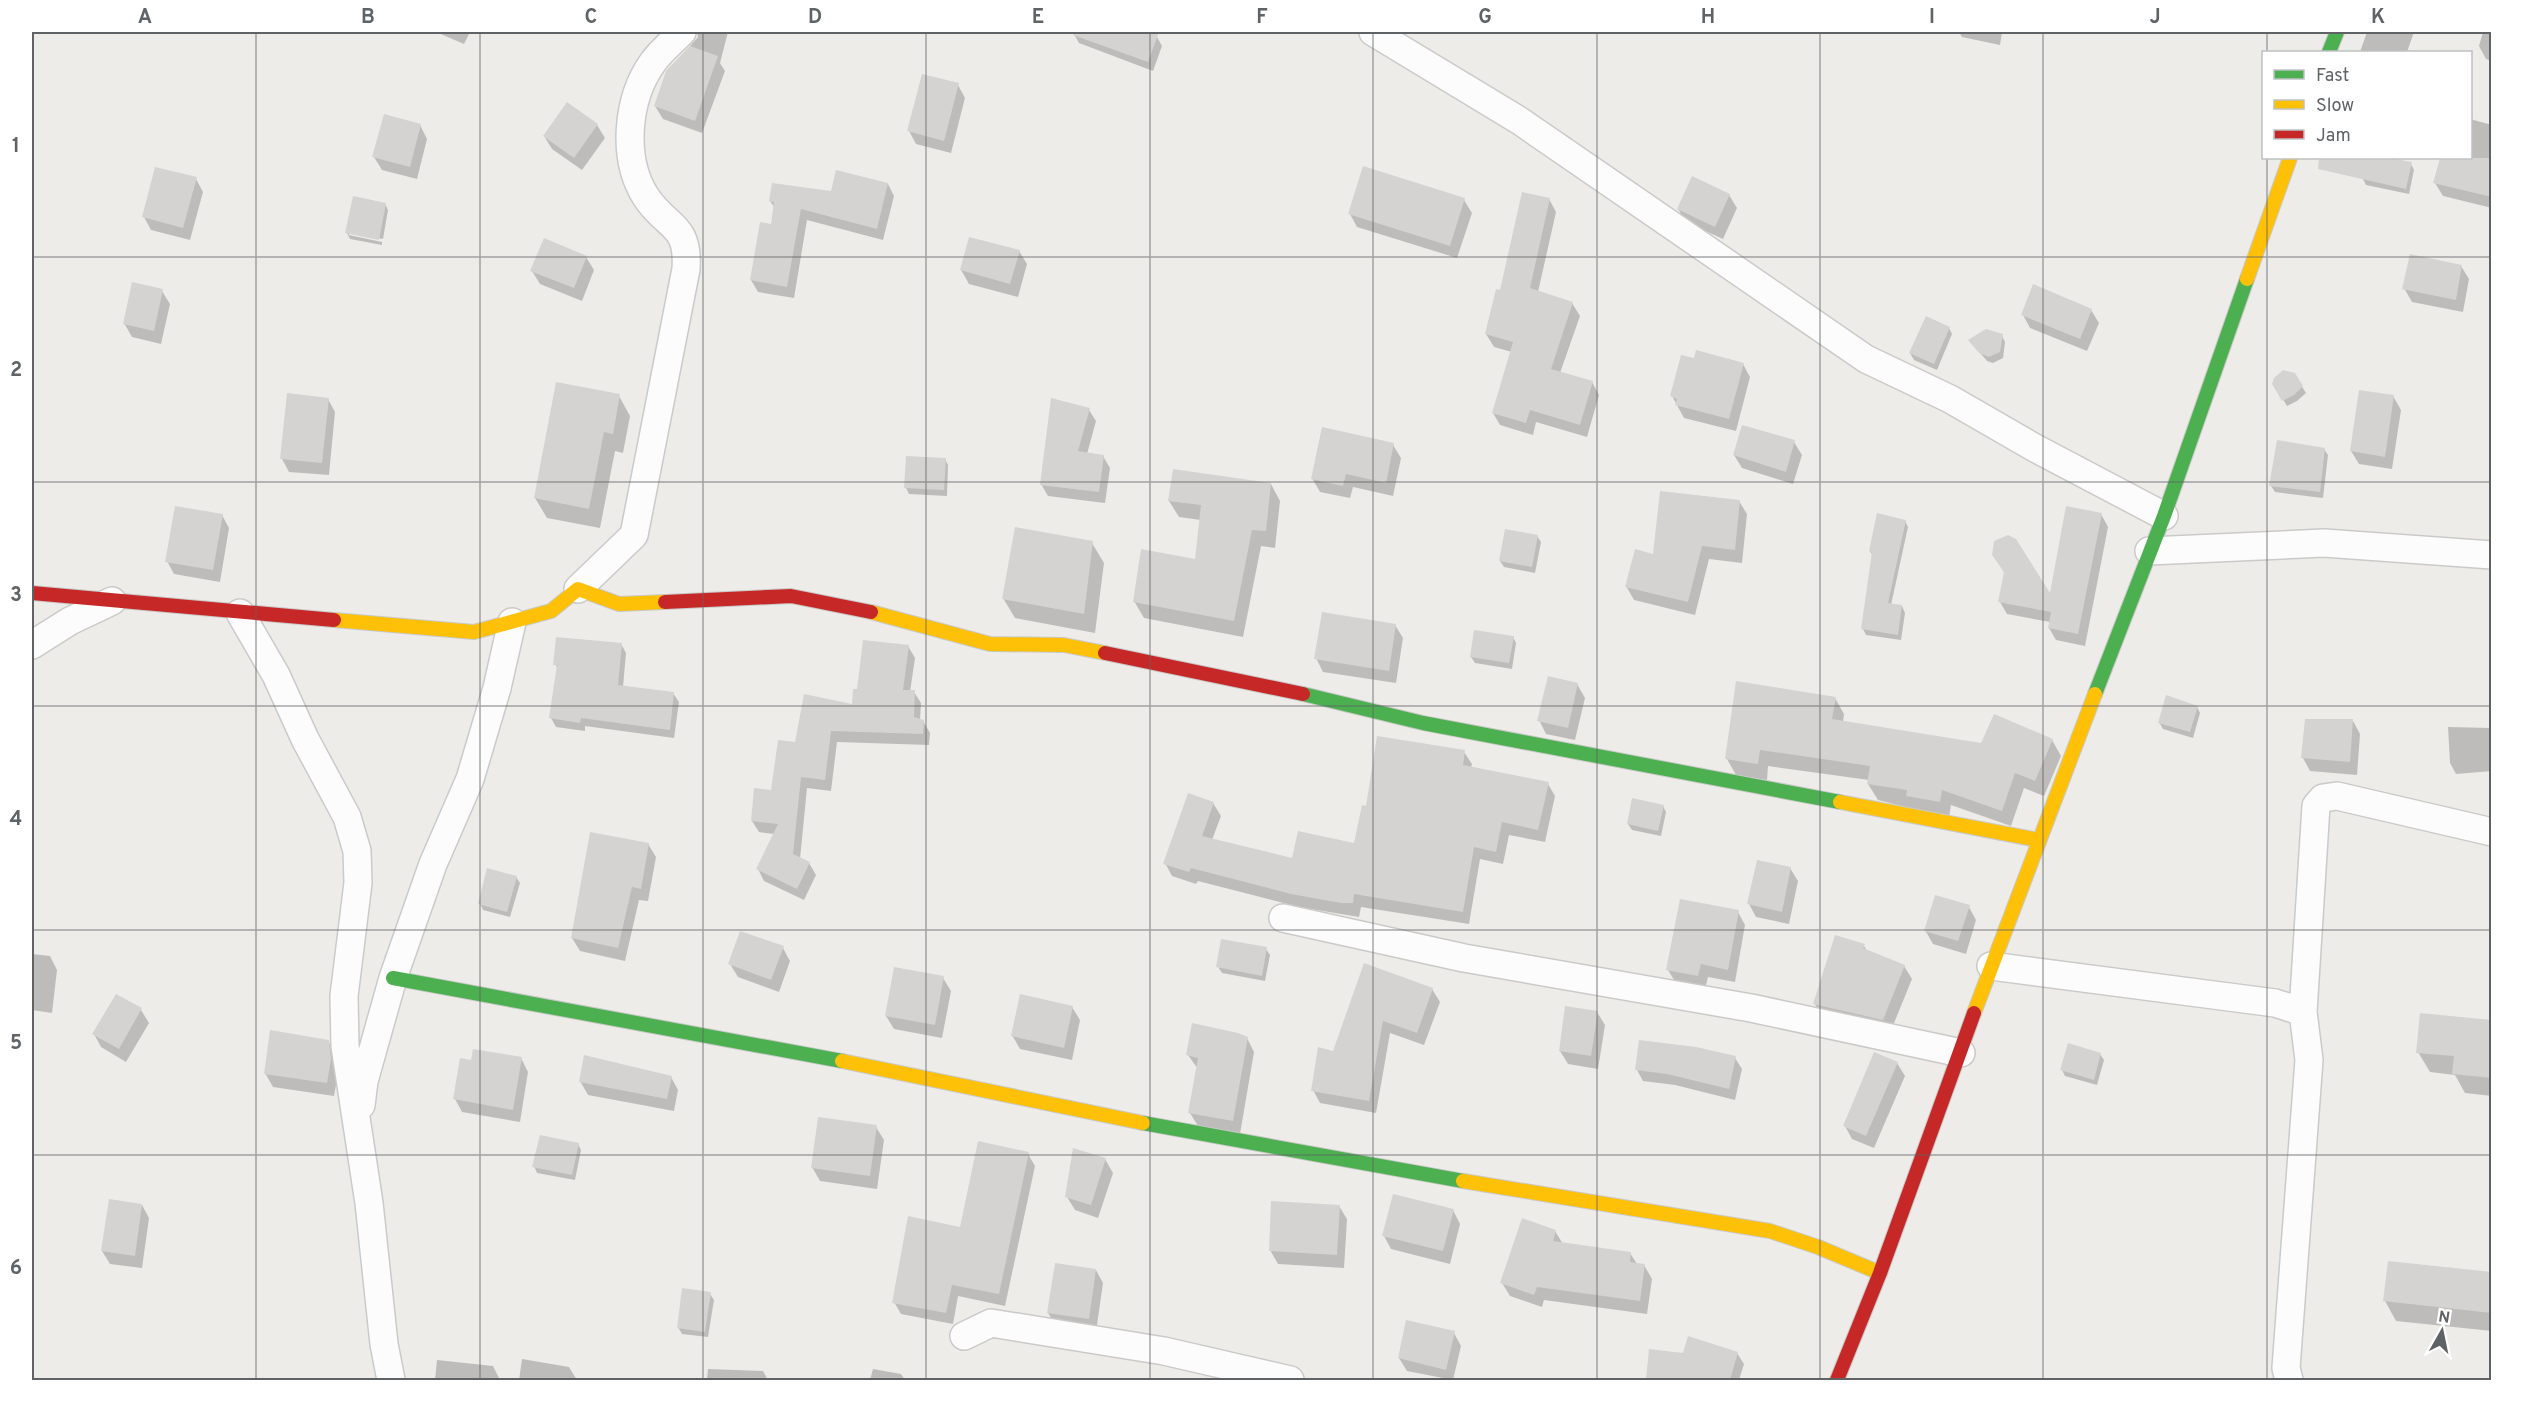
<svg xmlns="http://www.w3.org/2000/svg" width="2523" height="1412" viewBox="0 0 2523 1412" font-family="Overpass,sans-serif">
  <rect width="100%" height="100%" fill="#eeece9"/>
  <!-- shadow -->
  <path fill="#0003" d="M 436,32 L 470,32 L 464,44 Z
    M 697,32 L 728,32 L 720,63 L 725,71 L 702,133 L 663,119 L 655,106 L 667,72 L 698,37 Z
    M 1074,32 L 1147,32 L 1157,37 L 1162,46 L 1153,71 L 1079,43 L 1074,34 Z
    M 1959,32 L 2002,32 L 2000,45 L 1962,37 Z
    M 2367,32 L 2414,32 L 2407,52 L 2360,52 Z
    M 2483,32 L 2492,32 L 2492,61 L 2486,59 L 2479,46 Z
    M 958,85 L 965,98 L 951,153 L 916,144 L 909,131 Z
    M 2470,119 L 2492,125 L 2492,208 L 2443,196 L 2435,183 L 2441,158 L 2470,158 Z
    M 420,125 L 427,139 L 417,179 L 382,170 L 374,157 Z
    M 597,125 L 605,138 L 582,170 L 552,149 L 544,136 Z
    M 2367,158 L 2382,158 L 2411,164 L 2414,170 L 2409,194 L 2366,185 L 2363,179 Z
    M 196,179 L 203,192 L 190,240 L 151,230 L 144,217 Z
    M 888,184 L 894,196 L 883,240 L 807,220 L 794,298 L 758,292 L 751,280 L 772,226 L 775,208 L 770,201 Z
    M 1729,195 L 1737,208 L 1723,239 L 1686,222 L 1678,209 Z
    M 1549,199 L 1556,212 L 1538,292 L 1572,303 L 1580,316 L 1560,373 L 1592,382 L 1599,395 L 1587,437 L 1536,422 L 1533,435 L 1500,425 L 1493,413 L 1512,352 L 1494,347 L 1486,334 Z
    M 1464,200 L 1472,213 L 1457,258 L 1357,227 L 1350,214 Z
    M 385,204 L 388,210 L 383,239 L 349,232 L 349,235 L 382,242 L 382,245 L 350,239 L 347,233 Z
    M 1019,251 L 1027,264 L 1018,297 L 969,284 L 961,270 Z
    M 586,257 L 594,270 L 582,301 L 540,284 L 532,271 Z
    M 2461,266 L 2469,279 L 2463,312 L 2412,302 L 2404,288 Z
    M 162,291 L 170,304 L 161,344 L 132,337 L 124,323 Z
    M 2091,310 L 2099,323 L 2087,351 L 2030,328 L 2023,315 Z
    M 1949,328 L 1952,334 L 1937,370 L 1914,360 L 1910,353 Z
    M 2002,336 L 2005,342 L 2003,358 L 1993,363 L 1987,361 L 1970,341 Z
    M 1695,360 L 1743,364 L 1750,377 L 1736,431 L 1684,418 L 1672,396 Z
    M 2294,374 L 2306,393 L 2297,401 L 2287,406 L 2274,384 Z
    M 619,396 L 630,416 L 623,453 L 615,451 L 600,528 L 547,518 L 535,498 Z
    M 2393,396 L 2401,410 L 2392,469 L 2359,464 L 2351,451 Z
    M 328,399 L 335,412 L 329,475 L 289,472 L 282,459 Z
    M 1089,410 L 1096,421 L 1087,454 L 1103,456 L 1110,468 L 1105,503 L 1048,496 L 1041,484 Z
    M 1794,442 L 1802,455 L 1793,484 L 1742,468 L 1734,455 Z
    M 1393,445 L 1401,458 L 1393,496 L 1353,487 L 1350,498 L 1320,492 L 1312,478 Z
    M 2324,449 L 2328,455 L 2323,498 L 2275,492 L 2271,486 Z
    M 945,459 L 948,465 L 947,496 L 909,494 L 906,488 Z
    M 1271,484 L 1280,501 L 1275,548 L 1261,546 L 1243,637 L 1144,618 L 1134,601 L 1196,561 L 1201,520 L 1179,517 L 1169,501 Z
    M 1739,501 L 1747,514 L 1742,563 L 1709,559 L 1695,615 L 1634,600 L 1626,586 L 1654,556 Z
    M 2101,514 L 2108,527 L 2085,646 L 2056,640 L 2049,628 L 2050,622 L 2007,614 L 2000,602 L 2005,574 L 1994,555 L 2051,597 Z
    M 222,515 L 229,528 L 220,582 L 174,574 L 167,561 Z
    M 1905,521 L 1908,527 L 1891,605 L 1902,606 L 1905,613 L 1901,640 L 1866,635 L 1863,629 L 1873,556 L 1870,551 Z
    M 1537,536 L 1541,542 L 1535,573 L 1504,567 L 1500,561 Z
    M 1092,543 L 1104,563 L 1095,633 L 1015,618 L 1003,598 Z
    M 1395,625 L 1403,638 L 1396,683 L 1323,672 L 1316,658 Z
    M 1513,637 L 1516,643 L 1512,669 L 1475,663 L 1471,657 Z
    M 621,644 L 626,653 L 623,687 L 673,693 L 679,702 L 674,738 L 585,726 L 585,731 L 556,727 L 551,718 L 558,669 L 555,664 Z
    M 908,646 L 915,658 L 910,692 L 914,692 L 921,703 L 920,720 L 923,721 L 930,733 L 929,745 L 837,742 L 831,791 L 807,788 L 800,859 L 809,863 L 816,875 L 804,900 L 764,881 L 758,869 L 774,834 L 759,832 L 752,821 L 772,791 L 796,744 L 854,706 L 858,691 Z
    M 1577,684 L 1585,698 L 1575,740 L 1546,734 L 1539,720 Z
    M 1835,698 L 1844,714 L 1843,722 L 1982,745 L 2052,740 L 2061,756 L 2044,796 L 2024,788 L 2011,826 L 1951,805 L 1949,818 L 1878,800 L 1868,784 L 1869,780 L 1768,766 L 1767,780 L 1736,775 L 1727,759 Z
    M 2197,707 L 2200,713 L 2193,738 L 2163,729 L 2159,722 Z
    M 2353,721 L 2360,734 L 2357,775 L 2310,771 L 2303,758 Z
    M 2448,727 L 2492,728 L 2492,771 L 2456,774 L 2450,763 Z
    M 1464,752 L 1472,764 L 1471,768 L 1548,784 L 1555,796 L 1545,842 L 1509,835 L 1503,864 L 1480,859 L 1469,924 L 1361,907 L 1359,917 L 1299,907 L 1198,881 L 1196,884 L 1172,876 L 1165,863 L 1213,803 L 1221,816 L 1212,840 L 1293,860 L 1355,845 L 1367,808 Z
    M 1663,806 L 1666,812 L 1661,836 L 1632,830 L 1628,824 Z
    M 648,844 L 656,857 L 648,901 L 639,900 L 625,961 L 580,951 L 572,938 Z
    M 1790,868 L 1798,881 L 1789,924 L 1756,917 L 1749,904 Z
    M 516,877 L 520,883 L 510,917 L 483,910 L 480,903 Z
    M 1969,907 L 1976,920 L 1966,954 L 1933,944 L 1925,930 Z
    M 1738,912 L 1745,925 L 1735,982 L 1708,977 L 1705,989 L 1676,983 L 1668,970 Z
    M 1864,946 L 1867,951 L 1904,966 L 1912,979 L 1890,1033 L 1822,1017 L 1815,1004 Z
    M 783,948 L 790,961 L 779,992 L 738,977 L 730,964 Z
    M 1266,949 L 1270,955 L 1265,981 L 1222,973 L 1218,967 Z
    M 32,954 L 50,956 L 57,970 L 52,1013 L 32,1010 Z
    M 943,978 L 951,991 L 942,1038 L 894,1029 L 886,1016 Z
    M 1432,989 L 1440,1002 L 1424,1045 L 1390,1033 L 1376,1113 L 1320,1103 L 1313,1090 L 1334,1052 Z
    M 1072,1007 L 1080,1020 L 1072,1060 L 1020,1049 L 1012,1035 Z
    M 141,1010 L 149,1023 L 126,1062 L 101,1047 L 94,1034 Z
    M 1597,1012 L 1605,1025 L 1598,1069 L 1568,1064 L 1560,1051 Z
    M 2492,1022 L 2492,1096 L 2465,1093 L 2455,1075 L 2430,1072 L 2418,1052 Z
    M 1247,1038 L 1254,1052 L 1240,1134 L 1198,1126 L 1190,1113 L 1198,1069 L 1188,1055 Z
    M 328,1041 L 336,1055 L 338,1074 L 334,1096 L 273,1087 L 265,1073 Z
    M 2100,1054 L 2104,1060 L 2097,1085 L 2065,1076 L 2062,1070 Z
    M 521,1058 L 528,1072 L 520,1122 L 462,1112 L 455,1099 L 473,1062 Z
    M 1735,1058 L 1742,1069 L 1735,1100 L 1675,1085 L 1643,1081 L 1637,1070 Z
    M 1897,1063 L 1905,1076 L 1874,1148 L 1852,1139 L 1845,1126 Z
    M 671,1077 L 678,1090 L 674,1111 L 588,1095 L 580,1081 Z
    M 876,1127 L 884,1140 L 877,1189 L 820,1181 L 812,1167 Z
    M 578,1144 L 581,1150 L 575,1180 L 537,1173 L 534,1166 Z
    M 1028,1154 L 1035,1166 L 1005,1306 L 958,1296 L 953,1324 L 901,1314 L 894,1302 Z
    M 1105,1159 L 1113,1173 L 1098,1218 L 1075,1210 L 1067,1197 Z
    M 142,1205 L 149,1218 L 142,1268 L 110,1264 L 102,1251 Z
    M 1339,1206 L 1347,1219 L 1344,1268 L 1278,1264 L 1270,1250 Z
    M 1453,1210 L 1460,1224 L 1450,1264 L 1391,1249 L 1384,1236 Z
    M 1555,1231 L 1563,1244 L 1630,1253 L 1637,1264 L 1644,1265 L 1652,1279 L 1647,1314 L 1544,1300 L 1542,1307 L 1510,1296 L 1502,1283 Z
    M 1096,1270 L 1103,1283 L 1096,1332 L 1056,1326 L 1048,1313 Z
    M 2492,1273 L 2492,1331 L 2396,1321 L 2385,1301 Z
    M 710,1294 L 714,1300 L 708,1337 L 682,1334 L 678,1327 Z
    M 1454,1333 L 1461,1346 L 1453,1380 L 1407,1371 L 1399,1358 Z
    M 1737,1353 L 1744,1364 L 1739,1380 L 1648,1379 L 1684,1354 Z
    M 522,1359 L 569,1367 L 577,1380 L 519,1380 Z
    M 437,1360 L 493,1366 L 500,1380 L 435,1380 Z
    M 708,1369 L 763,1371 L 768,1380 L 707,1380 Z
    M 873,1369 L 901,1374 L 905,1380 L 870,1380 Z"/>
  <!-- building -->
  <path fill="#d5d3d2" d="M 1074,32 L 1159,32 L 1148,62 L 1073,35 Z
    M 690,46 L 718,56 L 695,121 L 654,106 L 666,71 Z
    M 922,74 L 959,83 L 944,141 L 907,131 Z
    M 567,102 L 598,124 L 574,158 L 543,136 Z
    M 384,114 L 421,124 L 410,167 L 372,157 Z
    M 2319,158 L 2389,158 L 2412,162 L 2406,189 L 2318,169 Z
    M 2440,158 L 2492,158 L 2492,197 L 2433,183 Z
    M 1363,166 L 1465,198 L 1450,246 L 1348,214 Z
    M 155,167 L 197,177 L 183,228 L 142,217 Z
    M 836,170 L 888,183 L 877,229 L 801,209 L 787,287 L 750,280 L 760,222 L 771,224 L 774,202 L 769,201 L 772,183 L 831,191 Z
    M 1692,176 L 1730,194 L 1715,227 L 1677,209 Z
    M 1522,192 L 1550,198 L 1530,288 L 1573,302 L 1551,369 L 1593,381 L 1580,425 L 1530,410 L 1526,423 L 1492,413 L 1513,342 L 1485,334 L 1496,289 L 1500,290 Z
    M 353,196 L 386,203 L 379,240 L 345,233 Z
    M 969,237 L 1020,250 L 1010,284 L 960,270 Z
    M 544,238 L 587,256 L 574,288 L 530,271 Z
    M 2410,254 L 2462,265 L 2456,300 L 2402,289 Z
    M 132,282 L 163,289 L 154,331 L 123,324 Z
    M 2033,284 L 2092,309 L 2080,339 L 2021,315 Z
    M 1926,316 L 1950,327 L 1934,364 L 1909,353 Z
    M 1986,329 L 2003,334 L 2000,352 L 1989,357 L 1979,353 L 1968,340 Z
    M 1696,350 L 1744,363 L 1729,419 L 1675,405 L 1677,399 L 1670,396 L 1681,355 L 1694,358 Z
    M 2283,370 L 2295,373 L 2303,386 L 2294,395 L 2282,401 L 2272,384 L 2274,378 Z
    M 556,382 L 620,394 L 613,434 L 604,432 L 589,509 L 534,498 Z
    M 2359,390 L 2394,395 L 2385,457 L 2350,451 Z
    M 287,393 L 329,398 L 322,463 L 280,459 Z
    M 1051,398 L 1090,408 L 1078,451 L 1104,455 L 1099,492 L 1040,485 Z
    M 1742,425 L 1795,440 L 1786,472 L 1733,455 Z
    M 1322,427 L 1394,443 L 1386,483 L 1346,474 L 1343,486 L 1311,479 Z
    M 2277,440 L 2325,448 L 2320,492 L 2269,486 Z
    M 906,456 L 946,458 L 944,490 L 904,488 Z
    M 1173,469 L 1271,483 L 1266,531 L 1252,530 L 1234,621 L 1133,602 L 1141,549 L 1195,559 L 1201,505 L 1168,501 Z
    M 1660,491 L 1740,500 L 1735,550 L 1702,546 L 1688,602 L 1625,587 L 1635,549 L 1653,554 Z
    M 175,506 L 223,514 L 213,570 L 165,562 Z
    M 2066,506 L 2102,513 L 2078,634 L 2048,628 L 2051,612 L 1998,602 L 2004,572 L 1992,555 L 1994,541 L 2008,535 L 2016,539 L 2050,593 Z
    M 1877,513 L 1906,520 L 1888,603 L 1902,605 L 1898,635 L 1861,629 L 1872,552 L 1869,551 Z
    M 1015,527 L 1093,541 L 1084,614 L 1002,599 Z
    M 1505,529 L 1538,535 L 1532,567 L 1499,561 Z
    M 1322,612 L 1396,624 L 1389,671 L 1314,659 Z
    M 1474,630 L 1514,636 L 1509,663 L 1470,657 Z
    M 556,637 L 622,643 L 618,685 L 674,692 L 670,730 L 581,718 L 580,723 L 549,718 L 557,665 L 553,665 Z
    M 863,640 L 909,645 L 903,690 L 915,690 L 914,717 L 924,720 L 923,734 L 831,731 L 825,780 L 801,777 L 793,854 L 810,862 L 797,889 L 756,869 L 778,824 L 751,821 L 754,788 L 771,790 L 778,740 L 795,742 L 804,694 L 852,704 L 853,689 L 857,689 Z
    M 1548,676 L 1578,683 L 1568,728 L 1537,721 Z
    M 1736,681 L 1836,697 L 1832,719 L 1981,743 L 1994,714 L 2053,739 L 2035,781 L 2015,773 L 2002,811 L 1942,790 L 1940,802 L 1906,796 L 1907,790 L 1867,784 L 1870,766 L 1760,750 L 1758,764 L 1725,759 Z
    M 2166,695 L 2198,706 L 2190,732 L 2158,723 Z
    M 2305,719 L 2353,719 L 2350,762 L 2301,758 Z
    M 1377,736 L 1465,750 L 1463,765 L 1549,782 L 1538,830 L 1502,822 L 1496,852 L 1474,847 L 1463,912 L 1354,894 L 1353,903 L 1341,903 L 1291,894 L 1191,868 L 1189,872 L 1163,864 L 1188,793 L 1214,802 L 1202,836 L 1292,858 L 1298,831 L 1354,843 L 1362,805 L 1366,806 Z
    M 1632,798 L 1664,805 L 1658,831 L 1627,824 Z
    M 590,832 L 649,843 L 641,889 L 632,887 L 618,948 L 571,938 Z
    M 1757,860 L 1791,867 L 1782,912 L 1747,904 Z
    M 487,868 L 517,876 L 507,912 L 478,904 Z
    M 1935,895 L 1970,905 L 1958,941 L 1924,931 Z
    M 1680,899 L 1739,910 L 1728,970 L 1701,964 L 1698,976 L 1666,970 Z
    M 740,931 L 784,946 L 771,980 L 728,964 Z
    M 1835,935 L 1865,944 L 1863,948 L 1905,965 L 1883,1020 L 1813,1004 Z
    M 1221,939 L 1267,947 L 1262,976 L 1216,967 Z
    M 1364,963 L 1433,988 L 1417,1033 L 1383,1021 L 1369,1101 L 1311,1091 L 1318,1047 L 1333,1051 Z
    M 894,967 L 944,976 L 935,1025 L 885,1016 Z
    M 116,994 L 142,1008 L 119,1049 L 92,1034 Z
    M 1020,994 L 1073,1006 L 1064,1048 L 1011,1036 Z
    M 1565,1006 L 1598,1011 L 1591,1056 L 1559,1051 Z
    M 2420,1013 L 2492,1020 L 2492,1078 L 2452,1074 L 2454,1056 L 2416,1053 Z
    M 1192,1023 L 1238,1033 L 1248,1037 L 1233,1121 L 1188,1113 L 1198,1058 L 1186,1055 Z
    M 270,1030 L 329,1040 L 331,1059 L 327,1083 L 264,1074 Z
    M 1639,1040 L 1696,1047 L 1736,1056 L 1729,1089 L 1667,1074 L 1635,1070 Z
    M 2068,1043 L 2101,1053 L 2094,1080 L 2060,1070 Z
    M 473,1049 L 522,1057 L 513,1110 L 453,1099 L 460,1058 L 471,1060 Z
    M 1874,1052 L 1898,1062 L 1866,1136 L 1843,1126 Z
    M 584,1055 L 672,1076 L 667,1099 L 579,1082 Z
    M 818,1117 L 877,1125 L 870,1176 L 811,1168 Z
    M 540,1135 L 579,1143 L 572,1175 L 532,1167 Z
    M 978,1141 L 1029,1152 L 999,1294 L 952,1285 L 946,1313 L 892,1303 L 908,1216 L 960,1227 Z
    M 1073,1148 L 1106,1158 L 1091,1205 L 1065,1197 Z
    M 1393,1194 L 1454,1209 L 1443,1251 L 1382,1236 Z
    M 109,1199 L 142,1204 L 135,1256 L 101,1251 Z
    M 1271,1201 L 1340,1205 L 1337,1255 L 1269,1251 Z
    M 1522,1218 L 1556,1230 L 1553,1241 L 1631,1252 L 1630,1262 L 1645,1264 L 1640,1301 L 1537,1287 L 1534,1295 L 1500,1283 Z
    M 2388,1261 L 2492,1272 L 2492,1313 L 2383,1301 Z
    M 1055,1263 L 1096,1269 L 1089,1319 L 1047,1313 Z
    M 682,1288 L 711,1292 L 705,1332 L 677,1328 Z
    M 1406,1320 L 1455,1331 L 1446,1370 L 1398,1358 Z
    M 1688,1336 L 1738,1352 L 1730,1380 L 1646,1379 L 1649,1349 L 1683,1353 Z"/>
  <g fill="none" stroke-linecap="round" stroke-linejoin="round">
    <defs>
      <path id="street" d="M 1373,32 L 1520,121 L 1866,359 L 1950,399 L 2035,448 L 2164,516
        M 2149,551 L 2324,543 L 2492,555
        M 578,589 L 634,535 L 686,269 C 689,223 667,229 646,197 C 621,158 627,98 653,62 C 661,51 673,41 682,32
        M 240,613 L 276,675 L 305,739 L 347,817 L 357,851 L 358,883 L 344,996 L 345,1046 L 369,1203 L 384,1344 L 391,1380
        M 32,645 L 70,621 L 112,601
        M 1283,918 L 1464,958 L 1751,1008 L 1961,1053
        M 1991,966 L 2275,1003 L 2303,1012
        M 361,1105 L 364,1081 L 393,978 L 433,864 L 470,779 L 497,688 L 512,622
        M 964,1336 L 991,1323 L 1164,1351 L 1290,1380
        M 2289,1380 L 2286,1368 L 2309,1060 L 2303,1012 L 2316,806 L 2323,798 L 2337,796 L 2492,832"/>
      <path id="fast" d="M 2329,52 L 2337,32
        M 1303,694 L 1423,723 L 1840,802
        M 2095,694 L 2164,516 L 2247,279
        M 393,978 L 842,1061
        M 1143,1123 L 1463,1181"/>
      <path id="slow" d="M 2247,279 L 2290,158
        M 871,612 L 990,644 L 1064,645 L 1105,653
        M 334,620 L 474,632 L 551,611 L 578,589 L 619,604 L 665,602
        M 1840,802 L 2038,840
        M 1974,1013 L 2095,694
        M 842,1061 L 1143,1123
        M 1463,1181 L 1770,1231 L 1818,1247 L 1880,1273"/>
      <path id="jam" d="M 32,593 L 334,620
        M 665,602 L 791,596 L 871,612
        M 1105,653 L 1303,694
        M 1837,1380 L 1880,1273 L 1974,1013"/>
    </defs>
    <!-- street casing -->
    <use href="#street" stroke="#cbcac9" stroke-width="30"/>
    <!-- fast casing -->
    <use href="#fast" stroke="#c8c9c8" stroke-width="16"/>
    <!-- slow casing -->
    <use href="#slow" stroke="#c8c9c8" stroke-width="16"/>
    <!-- jam casing -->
    <use href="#jam" stroke="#c8c9c8" stroke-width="16"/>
    <!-- street -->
    <use href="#street" stroke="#fcfcfc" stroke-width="27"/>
    <!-- fast -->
    <use href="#fast" stroke="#4caf50" stroke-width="14"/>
    <!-- slow -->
    <use href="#slow" stroke="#ffc107" stroke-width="14"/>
    <!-- jam -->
    <use href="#jam" stroke="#c62828" stroke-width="14"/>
  </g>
  <!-- grid -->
  <path fill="none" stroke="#5f6366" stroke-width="1.5" stroke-opacity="0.55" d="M 256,32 L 256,1380M 480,32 L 480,1380M 703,32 L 703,1380M 926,32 L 926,1380M 1150,32 L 1150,1380M 1373,32 L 1373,1380M 1597,32 L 1597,1380M 1820,32 L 1820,1380M 2043,32 L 2043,1380M 2267,32 L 2267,52M 2267,158 L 2267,1380M 32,257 L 2492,257M 32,482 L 2492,482M 32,706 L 2492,706M 32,930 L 2492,930M 32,1155 L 2492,1155"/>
  <!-- border -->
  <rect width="2523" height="1412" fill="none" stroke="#ffffff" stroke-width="66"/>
  <!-- legend -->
  <rect x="2262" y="51" width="210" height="108" fill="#ffffff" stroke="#bfc1c2" stroke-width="1.5"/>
  <rect x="2274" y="70" width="30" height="9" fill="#4caf50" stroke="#bfc1c2" stroke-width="1.5"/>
  <text x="2316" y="81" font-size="18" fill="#5f6366">Fast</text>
  <rect x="2274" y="100" width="30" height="9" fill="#ffc107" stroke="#bfc1c2" stroke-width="1.5"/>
  <text x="2316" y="111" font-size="18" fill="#5f6366">Slow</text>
  <rect x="2274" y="130" width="30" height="9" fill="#c62828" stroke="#bfc1c2" stroke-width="1.5"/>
  <text x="2316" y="141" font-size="18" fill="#5f6366">Jam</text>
  <!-- north arrow -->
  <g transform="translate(2442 1331) rotate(9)" stroke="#ffffff" stroke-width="4.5" paint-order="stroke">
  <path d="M0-4.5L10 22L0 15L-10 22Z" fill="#5f6366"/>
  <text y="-9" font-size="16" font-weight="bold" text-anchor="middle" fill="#5f6366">N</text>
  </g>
  <rect x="33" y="33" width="2457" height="1346" fill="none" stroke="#5f6366" stroke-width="2"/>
  <g font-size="20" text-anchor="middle" font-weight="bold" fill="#5f6366">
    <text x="145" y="23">A</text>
    <text x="368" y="23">B</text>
    <text x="591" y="23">C</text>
    <text x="815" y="23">D</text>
    <text x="1038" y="23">E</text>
    <text x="1262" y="23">F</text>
    <text x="1485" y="23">G</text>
    <text x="1708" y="23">H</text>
    <text x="1932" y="23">I</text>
    <text x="2155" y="23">J</text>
    <text x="2378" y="23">K</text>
    <text x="16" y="152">1</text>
    <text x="16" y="376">2</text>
    <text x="16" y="601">3</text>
    <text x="16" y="825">4</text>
    <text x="16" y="1049">5</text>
    <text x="16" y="1274">6</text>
  </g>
</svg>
